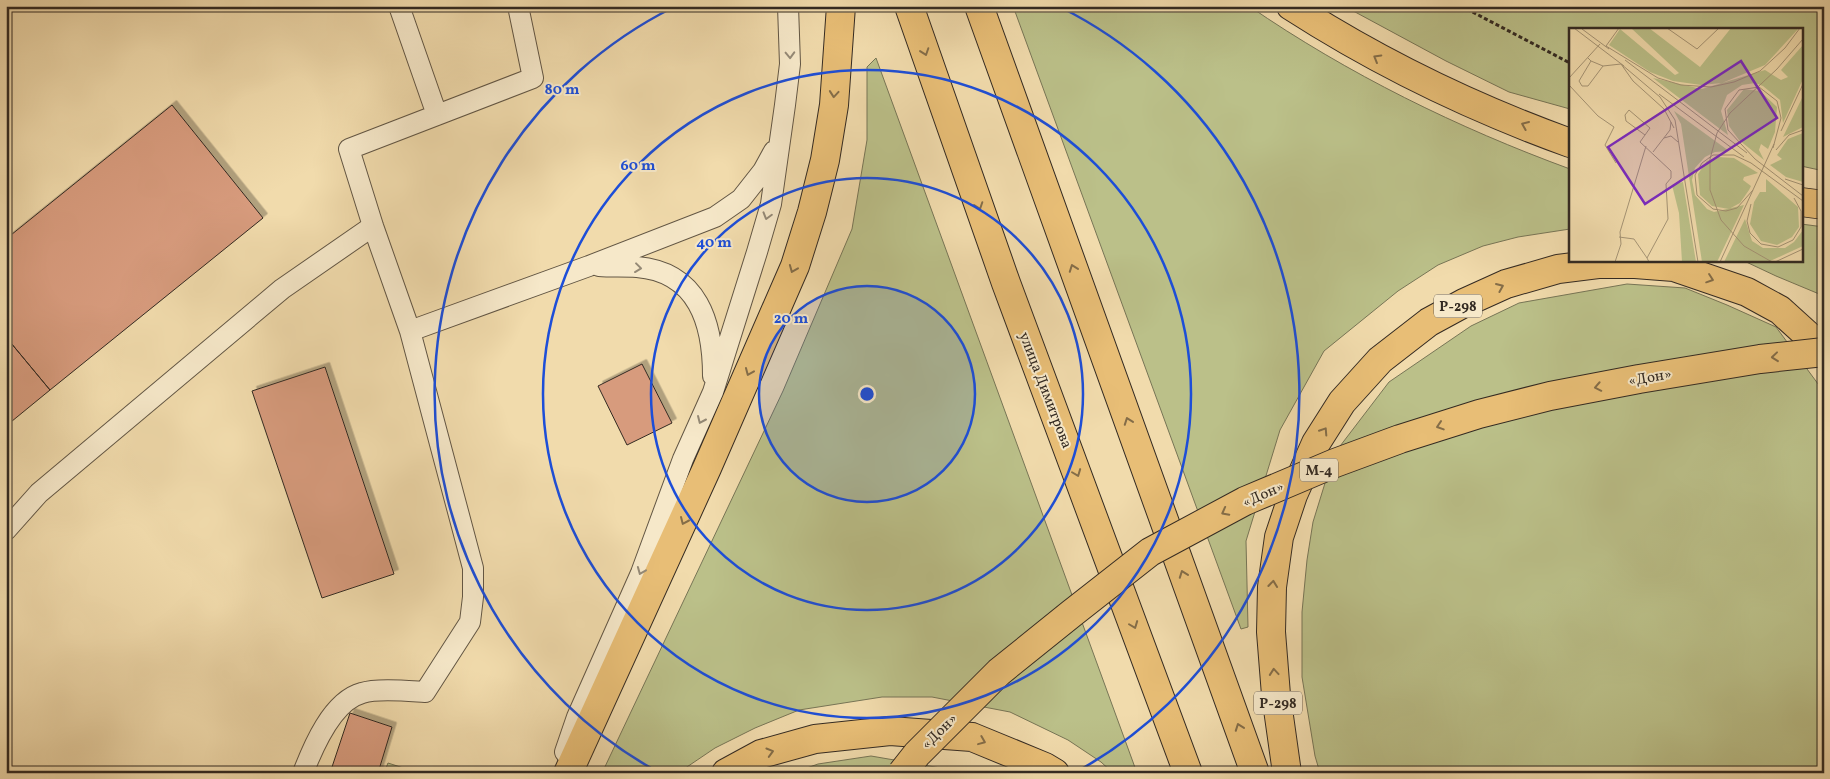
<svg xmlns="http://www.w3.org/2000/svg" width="1830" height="779" viewBox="0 0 1830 779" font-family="Vollkorn,serif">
  <defs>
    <filter id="shadow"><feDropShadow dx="4.5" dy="-4.5" stdDeviation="0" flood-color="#0004"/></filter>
  </defs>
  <rect width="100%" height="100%" fill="#f1dbac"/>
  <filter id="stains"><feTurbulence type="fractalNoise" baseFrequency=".004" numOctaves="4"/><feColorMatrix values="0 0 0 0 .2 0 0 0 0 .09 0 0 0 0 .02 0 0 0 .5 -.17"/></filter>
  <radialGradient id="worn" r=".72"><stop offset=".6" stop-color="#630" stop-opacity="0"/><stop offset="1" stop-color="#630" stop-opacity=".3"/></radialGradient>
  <!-- green -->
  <path fill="#bbc089" stroke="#777556" d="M 1013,6 L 1249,6 C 1348,74 1458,128 1570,169 L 1570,229 L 1518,237 L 1483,246 L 1438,265 L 1398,291 L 1324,351 L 1280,430 L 1246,541 L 1248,627 L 1241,629 Z
    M 1344,6 L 1824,6 L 1824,171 L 1801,166 L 1801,29 L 1570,29 L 1570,109 L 1509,92 L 1446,61 Z
    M 876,58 L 1137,773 L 1113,773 L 1101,762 L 1068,740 L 1010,712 L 932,697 L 882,697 L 799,710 L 755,728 L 715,748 L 678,773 L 602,773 L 783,391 L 852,229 L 867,140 L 867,67 Z
    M 1801,224 L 1824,227 L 1824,296 L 1776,276 L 1742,260 L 1801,260 Z
    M 1627,284 L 1685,288 L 1727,305 L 1776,327 L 1824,392 L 1824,773 L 1320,773 L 1315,756 L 1302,677 L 1302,612 L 1307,560 L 1313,522 L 1334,454 L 1389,382 L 1471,326 L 1519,303 Z
    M 871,756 L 970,773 L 793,773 L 818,764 Z
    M 388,763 L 419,773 L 384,773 Z"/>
  <!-- building -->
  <path fill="#d79b7d" stroke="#332a22" filter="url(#shadow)" d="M 172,105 L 263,218 L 50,390 L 6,337 L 6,239 Z
    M 6,337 L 50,390 L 6,426 Z
    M 642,364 L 672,423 L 627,445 L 598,386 Z
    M 325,367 L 394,574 L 322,598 L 252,391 Z
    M 350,713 L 392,727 L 378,773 L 330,773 Z"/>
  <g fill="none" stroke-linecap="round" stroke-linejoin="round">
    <defs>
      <path id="service" d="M 399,6 L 437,115
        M 599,266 C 611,267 624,266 637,267 C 698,272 713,323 713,376
        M 410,331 L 589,266 L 715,217 L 741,199 L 763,171 L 774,151
        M 6,530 L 39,493 L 282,289 L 373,226
        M 565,752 L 577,717 L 641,573 L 683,459 L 713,392 L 757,252 L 771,204 L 785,105 L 790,64 L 788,6
        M 303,773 C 313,747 332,701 362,693 C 377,688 408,691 425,692 L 470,622 L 473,597 L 473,568 L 410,331 L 373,226 L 349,149 L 533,78 L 518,6"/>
      <path id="primary" d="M 909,6 L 1006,283 L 1188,773
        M 979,6 L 1255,773"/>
      <path id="trunk" d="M 1291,6 C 1378,62 1473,108 1570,143
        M 1801,202 L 1824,205
        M 568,773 L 707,468 L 795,266 L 812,212 L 825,160 L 834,105 L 841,6
        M 726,773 L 761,754 L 815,739 L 890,731 L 972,737 L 1045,767 L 1055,773
        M 1287,773 L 1276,695 L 1271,632 L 1272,587 L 1279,537 L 1293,495 L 1316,443 L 1342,402 L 1380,360 L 1429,322 L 1464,303 L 1506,284 L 1558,269 L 1598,264 L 1635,264 L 1674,267 L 1747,292 L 1780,310 L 1824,350"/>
    </defs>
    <!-- service casing -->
    <use href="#service" stroke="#625644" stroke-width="22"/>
    <!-- primary casing -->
    <use href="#primary" stroke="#332a22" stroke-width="30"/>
    <!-- trunk casing -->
    <use href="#trunk" stroke="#332a22" stroke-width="30"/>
    <!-- path -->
    <path stroke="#332a22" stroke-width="3" stroke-dasharray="4 2.5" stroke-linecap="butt" d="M 1461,6 L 1570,63"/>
    <!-- service -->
    <use href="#service" stroke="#f6e8c9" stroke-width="20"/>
    <!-- primary -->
    <use href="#primary" stroke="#e8be76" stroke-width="28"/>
    <!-- trunk -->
    <use href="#trunk" stroke="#e8be76" stroke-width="28"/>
    <defs>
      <path id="motorway-bridge" d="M 902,773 L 917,754 L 999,672 L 1071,614 L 1150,552 L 1245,501 L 1335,463 L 1400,439 L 1479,414 L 1550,396 L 1639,379 L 1760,359 L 1824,352"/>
    </defs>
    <!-- motorway-bridge casing -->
    <use href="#motorway-bridge" stroke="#332a22" stroke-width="30" stroke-linecap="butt"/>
    <!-- motorway-bridge -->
    <use href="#motorway-bridge" stroke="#e8be76" stroke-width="28"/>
  </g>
  <!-- one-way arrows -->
  <defs><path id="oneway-chevron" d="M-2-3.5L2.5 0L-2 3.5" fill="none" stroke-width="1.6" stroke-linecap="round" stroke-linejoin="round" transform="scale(1.25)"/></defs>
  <g stroke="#846d48">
    <use href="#oneway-chevron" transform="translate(925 52) rotate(71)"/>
    <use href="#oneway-chevron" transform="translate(1377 58) rotate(-150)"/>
    <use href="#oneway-chevron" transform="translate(834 94) rotate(95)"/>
    <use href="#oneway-chevron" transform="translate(1525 125) rotate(-157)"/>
    <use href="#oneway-chevron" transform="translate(979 206) rotate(71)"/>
    <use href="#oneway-chevron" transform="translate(1073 268) rotate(-110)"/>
    <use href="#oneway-chevron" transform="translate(793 269) rotate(112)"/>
    <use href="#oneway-chevron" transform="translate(1710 279) rotate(19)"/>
    <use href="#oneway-chevron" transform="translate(1500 287) rotate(-23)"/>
    <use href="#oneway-chevron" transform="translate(1775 357) rotate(174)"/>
    <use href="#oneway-chevron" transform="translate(749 372) rotate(113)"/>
    <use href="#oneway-chevron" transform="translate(1598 387) rotate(169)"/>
    <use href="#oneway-chevron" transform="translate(1128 421) rotate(-110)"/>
    <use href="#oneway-chevron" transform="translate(1440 426) rotate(162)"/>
    <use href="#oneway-chevron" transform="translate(1324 431) rotate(-57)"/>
    <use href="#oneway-chevron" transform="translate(1077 473) rotate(69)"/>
    <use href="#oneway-chevron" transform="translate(1225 512) rotate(152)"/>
    <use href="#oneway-chevron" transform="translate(684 521) rotate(114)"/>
    <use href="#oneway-chevron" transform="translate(1183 574) rotate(-110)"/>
    <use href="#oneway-chevron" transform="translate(1273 584) rotate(-84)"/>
    <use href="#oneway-chevron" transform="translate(1134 625) rotate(69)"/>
    <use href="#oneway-chevron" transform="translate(1274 672) rotate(-95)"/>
    <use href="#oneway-chevron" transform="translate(1239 727) rotate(-110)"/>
    <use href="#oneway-chevron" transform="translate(982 741) rotate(22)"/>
    <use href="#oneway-chevron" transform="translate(770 752) rotate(-16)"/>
  </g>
  <g stroke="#948976">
    <use href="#oneway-chevron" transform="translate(790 55) rotate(88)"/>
    <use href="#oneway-chevron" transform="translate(767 216) rotate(106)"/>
    <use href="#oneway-chevron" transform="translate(638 268) rotate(7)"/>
    <use href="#oneway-chevron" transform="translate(701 420) rotate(114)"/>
    <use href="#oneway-chevron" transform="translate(641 571) rotate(112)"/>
  </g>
  <!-- distance rings -->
  <circle cx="867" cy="394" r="108" fill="#1d4ed8" fill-opacity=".12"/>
  <g fill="none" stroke="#1d4ed8" stroke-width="2.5">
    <circle cx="867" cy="394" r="108"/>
    <circle cx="867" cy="394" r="216"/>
    <circle cx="867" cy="394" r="324"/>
    <path d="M658 772A432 432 0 0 1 674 7M1060 7A432 432 0 0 1 1076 772"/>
  </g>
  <g text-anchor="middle" stroke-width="4" stroke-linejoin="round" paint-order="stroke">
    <!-- shield labels -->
    <g fill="#f6e8c9" stroke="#6e6354" stroke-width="1">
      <rect x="1434" y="294.5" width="48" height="23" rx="4"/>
      <rect x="1300" y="458.5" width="38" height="23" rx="4"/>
      <rect x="1254" y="691.5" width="48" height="23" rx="4"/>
    </g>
    <g font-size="14" font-weight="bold" fill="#332a22">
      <text x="1458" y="311">Р-298</text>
      <text x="1319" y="475">М-4</text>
      <text x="1278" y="708">Р-298</text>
    </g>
    <!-- street labels -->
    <g font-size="15" fill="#332a22" stroke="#f6e8c9">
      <text transform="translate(1650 377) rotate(-10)" y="5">«Дон»</text>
      <text transform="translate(1046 390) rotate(69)" y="5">улица Димитрова</text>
      <text transform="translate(1263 494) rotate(-24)" y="5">«Дон»</text>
      <text transform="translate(939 731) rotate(-45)" y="5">«Дон»</text>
    </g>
  </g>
  <!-- overview -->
  <g transform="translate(1569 28)">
    <rect width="234" height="234" fill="#f1dbac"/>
    <path d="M 62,0 L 80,0 L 131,39 L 162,0 L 230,0 L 196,37 L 153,55 L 132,57 L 104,53 L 81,44 L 40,17 L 51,1 L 106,47 L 110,45 ZM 234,17 L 234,51 L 214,95 L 211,72 L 194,58 L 186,55 L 173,57 L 158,67 L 152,83 L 159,107 L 84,50 L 133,61 L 196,42 L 212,52 L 219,49 L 212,42 ZM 175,61 L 191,63 L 208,79 L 206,104 L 199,121 L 192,116 L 190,122 L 195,132 L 170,112 L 160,98 L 158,82 ZM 234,68 L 234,99 L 214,109 ZM 105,83 L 160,123 L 146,124 L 136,129 L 126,140 L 123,152 L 126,167 L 138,181 L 145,184 L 175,177 L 148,234 L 133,234 L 112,96 ZM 234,105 L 234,154 L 217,149 L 201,137 L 213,131 L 208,127 L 219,111 ZM 149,129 L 165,130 L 189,145 L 175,149 L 174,152 L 182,158 L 180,162 L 171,175 L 160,181 L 143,178 L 131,167 L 129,146 L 138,133 ZM 197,151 L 229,179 L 230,199 L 223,209 L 208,217 L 192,213 L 181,196 L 185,174 L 191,164 L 197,164 ZM 114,154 L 127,234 L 113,234 L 110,185 L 103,157 ZM 176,191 L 183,213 L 194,220 L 216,220 L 225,214 L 234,202 L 234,218 L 199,234 L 155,234 Z" fill="#bbc089"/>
    <path fill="none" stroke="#a59475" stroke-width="1" d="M 5,0 L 55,38M 98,0 L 128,21 L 150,0M 13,1 L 40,21M 37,18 L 50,0M 37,18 L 89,50 L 112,57 L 142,59 L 165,54 L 191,43 L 216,20 L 231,0M 19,30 L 22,33 L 10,53 L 13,58 L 19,58 L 34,38M 56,32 L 178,125M 22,33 L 34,38 L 52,36 L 64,53 L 95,81 L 105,100M 52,36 L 91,69 L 106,92 L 129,234M 0,50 L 31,16M 0,57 L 29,88 L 45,99 L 36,117 L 47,135M 90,66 L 175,129M 212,103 L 234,56M 76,107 L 57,93 L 56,87 L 60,82 L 81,100 L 71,114 L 102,143 L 102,150 L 97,156 L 99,191 L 78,230 L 80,234M 95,110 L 102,108 L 109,114M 204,120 L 212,90 L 208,73 L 190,59 L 170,62 L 156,81 L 159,102 L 186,131 L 234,168M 207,122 L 220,107 L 234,102M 84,124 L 101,102 L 102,94M 216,151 L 234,157M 184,162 L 168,180 L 157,183 L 144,181 L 128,167 L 126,147 L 133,135 L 144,127 L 165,127 L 182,135 L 234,173M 182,176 L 178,193 L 181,205 L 192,216 L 209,219 L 224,212 L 232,199 L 232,183 L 225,170M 50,209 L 65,211 L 78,230M 46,234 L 52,216 L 51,204 L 77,118M 151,234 L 205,116M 203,234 L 175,218 L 152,192 L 141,162 L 141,131 L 148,105 L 161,85 L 208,41 L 234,11M 206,234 L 234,221"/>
    <path fill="#7b2cbf" fill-opacity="0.15" stroke="#7b2cbf" stroke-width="2.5" d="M 172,33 L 208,90 L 76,176 L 39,119 Z"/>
    <rect width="234" height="234" fill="none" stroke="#332a22" stroke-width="2.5"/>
  </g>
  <circle cx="867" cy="394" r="8" fill="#1d4ed8" stroke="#f6e8c9" stroke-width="2.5"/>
  <g font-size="15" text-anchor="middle" font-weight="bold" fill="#1d4ed8" stroke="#f6e8c9" stroke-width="4" stroke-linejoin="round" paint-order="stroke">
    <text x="562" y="94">80 m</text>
    <text x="638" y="170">60 m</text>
    <text x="714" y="247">40 m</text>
    <text x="791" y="323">20 m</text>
  </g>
  <!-- margin -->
  <rect width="1830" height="779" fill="none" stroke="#f1dbac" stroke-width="25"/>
  <rect x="8" y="8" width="1815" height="764" fill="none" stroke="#332a22" stroke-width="2.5"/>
  <rect x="12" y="12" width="1805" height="754" fill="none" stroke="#332a22"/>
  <rect width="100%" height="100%" filter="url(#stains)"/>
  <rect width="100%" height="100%" fill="url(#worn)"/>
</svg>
